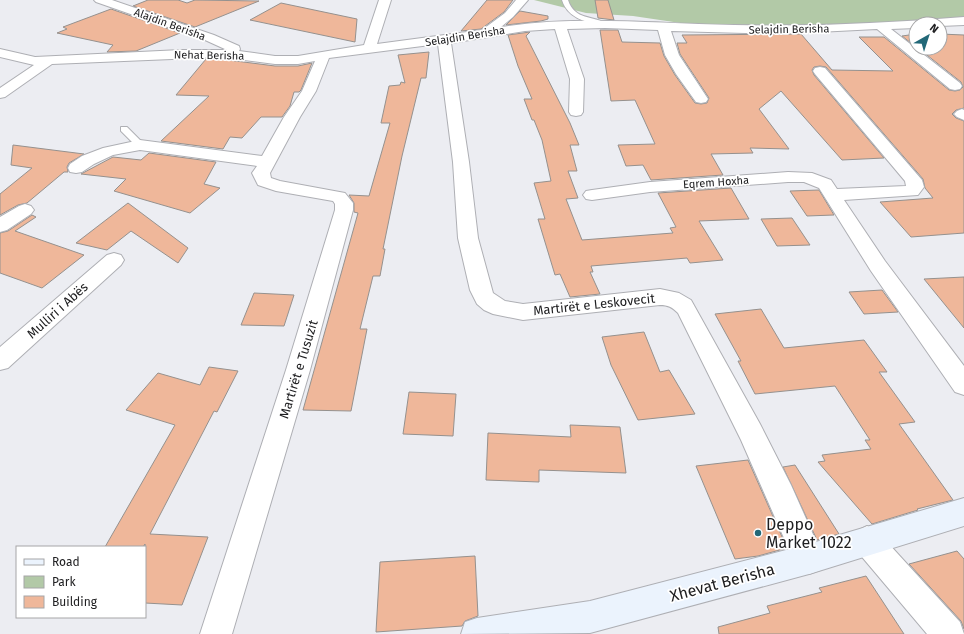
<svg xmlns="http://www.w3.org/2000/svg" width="964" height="634" viewBox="0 0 964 634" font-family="'Fira Sans',sans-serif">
  <rect width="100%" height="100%" fill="#ecedf2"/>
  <!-- green -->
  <path fill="#b2c9a7" d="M 534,0 L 964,0 L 964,17 L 880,23 L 790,26 L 694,25 L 633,16 L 586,13 Z"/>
  <!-- building -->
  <path fill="#efb79a" stroke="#95918e" d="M 148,0 L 178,0 L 187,3 L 195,0 L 259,1 L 195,27 L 133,6 Z
    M 487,0 L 513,0 L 504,12 L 481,29 L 461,31 Z
    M 595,0 L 608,0 L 614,20 L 598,18 Z
    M 281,3 L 357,19 L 355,42 L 250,20 Z
    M 111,9 L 180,33 L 136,51 L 107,52 L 113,45 L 57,33 L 67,29 L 63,27 Z
    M 520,11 L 548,16 L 548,19 L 541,21 L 506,25 Z
    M 600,30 L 618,30 L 622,42 L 660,43 L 664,56 L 675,75 L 695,103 L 701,104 L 707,103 L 709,98 L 680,54 L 677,43 L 687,43 L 682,35 L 801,34 L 832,70 L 893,71 L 859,37 L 884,37 L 949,90 L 955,91 L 960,90 L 963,87 L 961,82 L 918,48 L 940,48 L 940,34 L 964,35 L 964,108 L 956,110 L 952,114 L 956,118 L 964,121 L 964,233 L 911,237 L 880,202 L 933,198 L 925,188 L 923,179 L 826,67 L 820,66 L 814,67 L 812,70 L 814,75 L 884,158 L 842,160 L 781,91 L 759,109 L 789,149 L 750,148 L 753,153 L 711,154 L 723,175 L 651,180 L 643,165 L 626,166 L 618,145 L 655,144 L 635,100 L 611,101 Z
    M 530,32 L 526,36 L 570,123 L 579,145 L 570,145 L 577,171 L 568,171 L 578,198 L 566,199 L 582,240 L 673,233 L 670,228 L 676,227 L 658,193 L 731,188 L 749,219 L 699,221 L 723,260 L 690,263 L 687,258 L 591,266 L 593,272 L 590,272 L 600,294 L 570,297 L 560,274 L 555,275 L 538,219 L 545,219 L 534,183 L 551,181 L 542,140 L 534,120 L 532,120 L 524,99 L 532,99 L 518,66 L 508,35 Z
    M 916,34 L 916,47 L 902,36 Z
    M 429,52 L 426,78 L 421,78 L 402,156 L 383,249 L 385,249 L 380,276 L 373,276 L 360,329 L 367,329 L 351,411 L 303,410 L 358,213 L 354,212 L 354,203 L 349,195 L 369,196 L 390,123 L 381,123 L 389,86 L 400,85 L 401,82 L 405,83 L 398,55 Z
    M 206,59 L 220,59 L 275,66 L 298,66 L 312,63 L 301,90 L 299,92 L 294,92 L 290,106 L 282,117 L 261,117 L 242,138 L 230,137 L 223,149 L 161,141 L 209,96 L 176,95 Z
    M 13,145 L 84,154 L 69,163 L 67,167 L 68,172 L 64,172 L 27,203 L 18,205 L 0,215 L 0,194 L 32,168 L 11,165 Z
    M 149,153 L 216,162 L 204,184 L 220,188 L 190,213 L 114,191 L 126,179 L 81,174 L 113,157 L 141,160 Z
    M 819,190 L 834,215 L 807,216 L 790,191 Z
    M 128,203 L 188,248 L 178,263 L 131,231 L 107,250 L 76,243 Z
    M 32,215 L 36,217 L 15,231 L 84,255 L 42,288 L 0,273 L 0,233 L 8,231 Z
    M 792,218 L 810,245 L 777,246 L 761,219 Z
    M 964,277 L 964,328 L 924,279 Z
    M 882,290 L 898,312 L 864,314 L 849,292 Z
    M 254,293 L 294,295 L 284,326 L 241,325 Z
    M 761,309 L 784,348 L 864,340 L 887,372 L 879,372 L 915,422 L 899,424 L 953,500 L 917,509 L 918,510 L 872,524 L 818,462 L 825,461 L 822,455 L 871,449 L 865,440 L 870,440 L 835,386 L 755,394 L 738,361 L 741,361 L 715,314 Z
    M 644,332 L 660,372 L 669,370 L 695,414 L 638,420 L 611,365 L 602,337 Z
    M 209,367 L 238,371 L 217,412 L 214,411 L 150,534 L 208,537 L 182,605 L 145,603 L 145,544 L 143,547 L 105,547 L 175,425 L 126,410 L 158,373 L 200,385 Z
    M 409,392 L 456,394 L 453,436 L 403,434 Z
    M 570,425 L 620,427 L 626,473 L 539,470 L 539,482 L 486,480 L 488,433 L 571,437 Z
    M 748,460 L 787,548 L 758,556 L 735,559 L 696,466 Z
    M 795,465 L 839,534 L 817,540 L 783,467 Z
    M 957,551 L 964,559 L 964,629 L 961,621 L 909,564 Z
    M 475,556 L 478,616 L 465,621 L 462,626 L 376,632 L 380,562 Z
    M 866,576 L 904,634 L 719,634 L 718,627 L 770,613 L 767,606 L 822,592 L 819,588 Z"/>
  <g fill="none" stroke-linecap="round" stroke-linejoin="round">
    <defs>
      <path id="lane" d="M 562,0 L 568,0 C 575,21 593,15 607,24 L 604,26 C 587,22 568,19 562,0 Z
        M 121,127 L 127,127 L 143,143 L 143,147 L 137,147 L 121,131 Z"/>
      <path id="street" d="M 94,0 L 112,0 L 214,35 L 239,46 L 240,49 L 239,51 L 275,56 L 298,56 L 364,45 L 379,0 L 391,0 L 377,44 L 482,30 L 505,13 L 516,0 L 528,0 L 513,17 L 501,27 C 578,15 656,24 734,25 C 810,27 888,23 964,17 L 964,25 L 940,26 L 940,24 L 916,24 L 916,28 L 891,29 L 960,83 L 962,86 L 960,89 L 955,90 L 950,89 L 877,29 L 778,34 L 671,31 L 679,55 L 708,99 L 706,102 L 701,103 L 696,102 L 676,74 L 665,55 L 658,30 L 605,28 L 567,29 L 584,79 L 583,112 L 581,115 L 576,116 L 571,115 L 569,112 L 570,79 L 555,29 L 525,31 L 451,43 L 469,162 L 478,238 L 493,293 L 505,301 L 523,304 L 660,289 L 679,293 L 691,300 L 760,424 L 791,485 L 824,559 L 820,570 L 809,574 L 798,570 L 741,440 L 678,313 C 672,307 668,305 660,305 L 523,320 L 493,314 L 484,310 L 477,304 L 470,290 L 458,238 L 453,162 L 438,44 L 329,58 L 316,91 L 300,117 L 270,173 L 271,178 L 280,181 L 345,193 L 353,203 L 353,210 L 310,370 L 232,634 L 200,634 L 286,370 L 335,210 L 335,204 L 333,201 L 276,191 L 258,185 L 252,173 L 257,166 L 140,150 L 113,155 L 94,164 L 82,172 L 76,173 L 70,172 L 68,168 L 70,164 L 82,156 L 103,148 L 140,140 L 262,156 L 284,117 L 302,91 L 315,61 L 298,64 L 275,64 L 220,57 L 52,64 L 5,97 L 0,98 L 0,88 L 34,65 L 0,57 L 0,49 L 35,57 L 181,50 L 227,50 L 205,40 L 96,2 Z
        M 820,67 L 825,68 L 922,180 L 924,187 L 918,195 L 844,200 L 885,261 L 964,366 L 964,395 L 955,392 L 871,271 L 819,188 L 804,182 L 788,182 L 650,192 L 592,200 L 586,199 L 583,195 L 586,191 L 592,190 L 650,182 L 788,172 L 812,173 L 831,180 L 837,189 L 906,186 L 905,181 L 815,74 L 813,71 L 815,68 Z
        M 962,109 L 964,110 L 964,120 L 957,117 L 954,114 L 957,111 Z
        M 25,204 L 31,206 L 34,210 L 31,214 L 7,230 L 0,232 L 0,217 L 19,206 Z
        M 114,253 L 121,255 L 124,260 L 121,265 L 8,368 L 0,370 L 0,347 L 107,255 Z
        M 867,526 L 877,531 L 960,622 L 964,634 L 927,634 L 857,551 L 852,541 L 857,531 Z"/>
      <path id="secondary" d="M 964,498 L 964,526 L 809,574 L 590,633 L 461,634 L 465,622 L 477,618 L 590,601 L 809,544 Z"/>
    </defs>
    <!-- lane casing -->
    <use href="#lane" stroke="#aeafb4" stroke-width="2"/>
    <!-- street casing -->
    <use href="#street" stroke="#aeafb4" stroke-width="2"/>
    <!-- secondary casing -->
    <use href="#secondary" stroke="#aeafb4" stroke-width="2"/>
    <!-- lane -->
    <use href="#lane" fill="#fff" fill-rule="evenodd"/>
    <!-- street -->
    <use href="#street" fill="#fff" fill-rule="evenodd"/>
    <!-- secondary -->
    <use href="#secondary" fill="#ebf3fd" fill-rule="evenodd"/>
  </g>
  <!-- markers -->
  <circle fill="#226878" stroke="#fff" stroke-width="1.5" cx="758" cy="533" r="4"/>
  <g text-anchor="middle" stroke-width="3.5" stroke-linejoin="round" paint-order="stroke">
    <!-- far-street labels -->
    <g font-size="11" fill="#202022" stroke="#fff">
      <text transform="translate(170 24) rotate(20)" y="4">Alajdin Berisha</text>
      <text transform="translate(789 29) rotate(-1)" y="4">Selajdin Berisha</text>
      <text transform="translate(465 36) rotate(-9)" y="4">Selajdin Berisha</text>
      <text transform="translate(209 55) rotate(1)" y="4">Nehat Berisha</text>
      <text transform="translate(716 182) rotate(-4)" y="4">Eqrem Hoxha</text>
    </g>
    <!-- street labels -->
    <g font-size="13" fill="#202022" stroke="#fff">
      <text transform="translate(594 304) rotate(-6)" y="5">Martirët e Leskovecit</text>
      <text transform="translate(57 310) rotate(-42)" y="5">Mulliri i Abës</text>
      <text transform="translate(298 369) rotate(-73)" y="5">Martirët e Tusuzit</text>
    </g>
    <!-- near-poi labels -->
    <g font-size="16" fill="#202022" stroke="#fff" text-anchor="start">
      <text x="766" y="530">Deppo<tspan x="766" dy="18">Market 1022</tspan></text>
    </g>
    <!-- near-street labels -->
    <g font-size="16" fill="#202022" stroke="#fff">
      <text transform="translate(722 582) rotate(-15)" y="6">Xhevat Berisha</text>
    </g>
  </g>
  <!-- legend -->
  <rect x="16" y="546" width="130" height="72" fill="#ffffff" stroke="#a6a6a7"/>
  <rect x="24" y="559" width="20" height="6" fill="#ebf3fd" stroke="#a6a6a7"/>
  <text x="52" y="566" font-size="12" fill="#202022">Road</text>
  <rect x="24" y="576" width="20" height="12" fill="#b2c9a7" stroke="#a6a6a7"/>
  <text x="52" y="586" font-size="12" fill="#202022">Park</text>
  <rect x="24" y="596" width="20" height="12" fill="#efb79a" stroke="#a6a6a7"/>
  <text x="52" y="606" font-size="12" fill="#202022">Building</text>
  <!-- north arrow -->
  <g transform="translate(928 36) rotate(39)"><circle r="19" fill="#ffffff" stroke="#a6a6a7"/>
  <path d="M0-3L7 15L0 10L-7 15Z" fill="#226878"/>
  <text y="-6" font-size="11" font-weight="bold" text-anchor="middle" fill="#202022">N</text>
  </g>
</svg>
